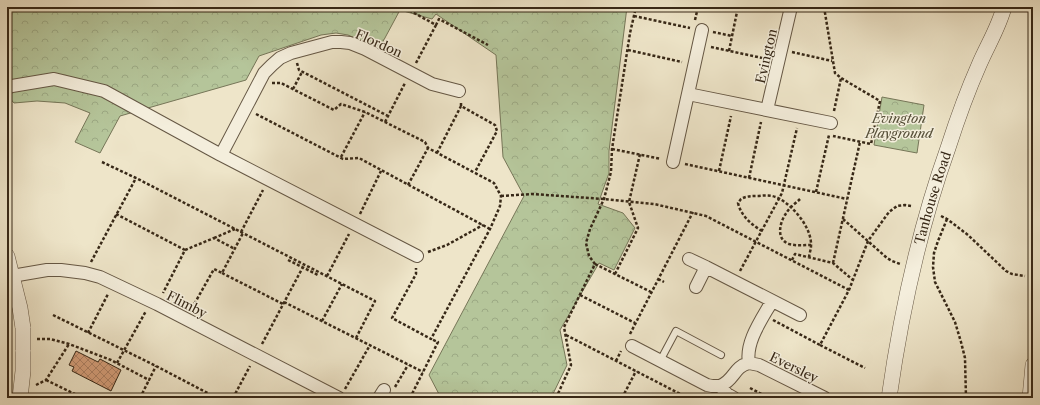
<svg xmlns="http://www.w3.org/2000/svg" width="1040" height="405" viewBox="0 0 1040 405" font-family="'Libre Caslon Text',serif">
  <defs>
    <pattern id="forest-crowns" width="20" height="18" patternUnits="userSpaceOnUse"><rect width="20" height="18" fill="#b5c59a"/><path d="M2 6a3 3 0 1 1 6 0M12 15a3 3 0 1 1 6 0" fill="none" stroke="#9ca984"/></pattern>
    <pattern id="building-cross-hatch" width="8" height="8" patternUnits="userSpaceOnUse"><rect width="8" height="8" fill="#d6a07c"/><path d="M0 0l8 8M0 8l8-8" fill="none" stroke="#ae8265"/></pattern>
  </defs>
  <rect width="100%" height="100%" fill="#eee5c9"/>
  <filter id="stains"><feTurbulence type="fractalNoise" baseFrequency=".005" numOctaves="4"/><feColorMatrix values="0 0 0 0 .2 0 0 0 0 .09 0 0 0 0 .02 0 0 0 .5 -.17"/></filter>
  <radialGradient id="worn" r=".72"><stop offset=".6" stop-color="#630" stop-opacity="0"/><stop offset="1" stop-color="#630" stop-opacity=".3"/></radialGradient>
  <!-- forest -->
  <path fill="url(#forest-crowns)" stroke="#767658" d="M 7,7 L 627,7 L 609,151 L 609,173 L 598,204 L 623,213 L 635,228 L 614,270 L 599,263 L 560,330 L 567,365 L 551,398 L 441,398 L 429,375 L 524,196 L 503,157 L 496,55 L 436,14 L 432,19 L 400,10 L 379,49 L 348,35 L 336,33 L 321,35 L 259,56 L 246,80 L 120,116 L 100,153 L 75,142 L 90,113 L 65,103 L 37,101 L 14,103 L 7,95 Z
    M 882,97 L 924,105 L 917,153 L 874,145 Z"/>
  <!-- building -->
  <path fill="url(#building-cross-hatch)" stroke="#372817" d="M 76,351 L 98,362 L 100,359 L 121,370 L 111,391 L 72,371 L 74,367 L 69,365 Z"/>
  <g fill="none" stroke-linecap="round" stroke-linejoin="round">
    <defs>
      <path id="service" d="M 660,361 L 676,331 L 721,355"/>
      <path id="minor" d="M 7,88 L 12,86 L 54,79 L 104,91 L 221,155 L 417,256
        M 688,94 L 831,123
        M 767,110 L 791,7
        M 221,155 L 264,73 L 272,65 L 280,58 L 291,53 L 332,42 L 341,42 L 350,43 L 365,49 L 432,84 L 459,91
        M 673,162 L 702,30
        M 689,259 L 706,267 L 696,287
        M 706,267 L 800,315
        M 12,276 L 47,270 L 61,270 L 85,273 L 100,277 L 157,304 L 339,398
        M 632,346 L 707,385 L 712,386 L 720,386 L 727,394 L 734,398
        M 749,363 L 759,365 L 825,398
        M 720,386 C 735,380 733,367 749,363 C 745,342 762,319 772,301
        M 379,398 L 384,390"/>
      <g id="tertiary">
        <path d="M 7,256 L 20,308 L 23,328"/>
        <path d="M 20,398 L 23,371 L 23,350"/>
        <path id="s1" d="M 889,398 C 901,313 919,229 948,148 C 957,120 967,92 979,65 C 987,46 999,27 1004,7"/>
        <path d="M 1030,398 L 1033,365"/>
      </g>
    </defs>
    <!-- service casing -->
    <use href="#service" stroke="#655744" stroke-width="8"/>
    <!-- minor casing -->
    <use href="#minor" stroke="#655744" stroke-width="14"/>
    <!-- tertiary casing -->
    <use href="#tertiary" stroke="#655744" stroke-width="16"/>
    <!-- path -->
    <path stroke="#372817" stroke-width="2.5" stroke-dasharray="3 2" stroke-linecap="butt" d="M 824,7 L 835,73 L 841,78 L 880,101 L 871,144 L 833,136
      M 405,8 L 436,25 L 439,19 L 488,45
      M 634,16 L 690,28
      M 695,20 L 698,7
      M 713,32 L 732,36
      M 711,47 L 767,59
      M 628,50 L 682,62
      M 729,51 L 738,7
      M 792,52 L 832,61
      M 297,63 L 299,70 L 388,116
      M 416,63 L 436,25
      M 272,83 L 281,83 L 334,110 L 341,104 L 365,112 L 425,142 L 428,148 L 494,183 L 501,196 L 500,206 L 490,229 L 431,339 L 392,318 L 416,274 L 416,268
      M 293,89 L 302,72
      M 461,103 L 461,106 L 495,125 L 497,131 L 475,172
      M 834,111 L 841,78
      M 256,114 L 343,159 L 359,158 L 490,229
      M 385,122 L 405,83
      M 612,149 L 661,159
      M 437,153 L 461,106
      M 341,157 L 365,112
      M 102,162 L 136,178 L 375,301 L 356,338
      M 685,164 L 847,199
      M 719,171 L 731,116
      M 749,178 L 761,122
      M 408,185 L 428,148
      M 816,192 L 829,135
      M 501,196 L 532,194 L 604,199 L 654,204 L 706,216 L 849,290
      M 800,199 C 796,203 790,207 787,212 C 780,221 775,239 789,244 C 796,246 804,245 811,245
      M 116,214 L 185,250 L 163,293
      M 360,214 L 381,171
      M 941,216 L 947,219 L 968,235 L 1006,271 L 1012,274 L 1025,276
      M 843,219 L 887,258 L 892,261 L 900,264
      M 947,219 L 938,241 L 934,253 L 933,267 L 935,282 L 955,322 L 961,342 L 965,358 L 966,398
      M 762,231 C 752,225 741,216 738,203 L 741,199 C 746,196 752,196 759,196 C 766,195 773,195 780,199 C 794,207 812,228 811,246 C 811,250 809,254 809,258
      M 241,232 L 263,190
      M 214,238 L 235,229
      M 185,250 L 214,238 L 235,249
      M 428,252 L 447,245 L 483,225
      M 288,260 L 318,275
      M 792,260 L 795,254 L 833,263 L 853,280
      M 91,262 L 136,178
      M 833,263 L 860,142
      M 595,264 L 651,292
      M 740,271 L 782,193 L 797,128
      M 222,273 L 283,304
      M 615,274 L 638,228 L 629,202 L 640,154
      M 327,276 L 349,234
      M 658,279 L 664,282
      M 580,295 L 635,323
      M 284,302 L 423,372
      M 192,308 L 214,269 L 222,273 L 243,233
      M 53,315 L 156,366 L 217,398
      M 773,320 L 820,345 L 849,290 L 868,241 L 889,212 L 897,206 L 905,205 L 911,206
      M 322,321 L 342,284
      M 88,333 L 108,294
      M 630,334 L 693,212
      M 566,335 L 688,398
      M 37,339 L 50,339 L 69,344 L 111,360 L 149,380 L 156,366
      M 262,344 L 304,265
      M 820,345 L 865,368
      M 616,361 L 621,351
      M 117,363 L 146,311
      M 46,380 L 83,398
      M 36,385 L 46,380 L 69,344
      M 395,387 L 408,365
      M 750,388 L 769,398
      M 345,389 L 370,345
      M 140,398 L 149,380
      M 233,398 L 250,366
      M 410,398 L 438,342 L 431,339
      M 556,398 L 571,365 L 564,327 L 595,264 L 589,256 L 586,243 L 590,229 L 604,199 L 611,172 L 612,149 L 630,33 L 636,7
      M 622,398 L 636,371"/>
    <!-- service -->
    <use href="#service" stroke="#f4eedc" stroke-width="6"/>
    <!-- minor -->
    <use href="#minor" stroke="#f4eedc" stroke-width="12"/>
    <!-- tertiary -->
    <use href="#tertiary" stroke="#f4eedc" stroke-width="15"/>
    <defs>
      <path id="tertiary-bridge" d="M 23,328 L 23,350"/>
    </defs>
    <!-- tertiary-bridge casing -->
    <use href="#tertiary-bridge" stroke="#655744" stroke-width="16" stroke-linecap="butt"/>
    <!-- tertiary-bridge -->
    <use href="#tertiary-bridge" stroke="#f4eedc" stroke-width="15"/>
  </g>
  <g text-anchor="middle" stroke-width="3" stroke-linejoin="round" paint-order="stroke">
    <!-- street labels -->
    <g font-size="13" fill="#372817" stroke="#f4eedc">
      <text transform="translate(379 43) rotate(24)" y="5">Flordon</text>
      <text transform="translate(766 56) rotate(-77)" y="5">Evington</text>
      <text dy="5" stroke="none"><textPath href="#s1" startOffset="205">Tanhouse Road</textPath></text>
      <text transform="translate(187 304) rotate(27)" y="5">Flimby</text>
      <text transform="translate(794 367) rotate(26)" y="5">Eversley</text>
    </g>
    <!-- park labels -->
    <g font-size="13" font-style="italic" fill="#564f38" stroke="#f4eedc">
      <text x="899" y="123">Evington<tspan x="899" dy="15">Playground</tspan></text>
    </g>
  </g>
  <!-- margin -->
  <rect width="1040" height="405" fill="none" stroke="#eee5c9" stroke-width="24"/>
  <rect x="8" y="8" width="1024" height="389" fill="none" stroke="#372817" stroke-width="2"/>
  <rect x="12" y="12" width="1016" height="381" fill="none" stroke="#372817"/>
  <rect width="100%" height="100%" filter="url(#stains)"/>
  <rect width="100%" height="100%" fill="url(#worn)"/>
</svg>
